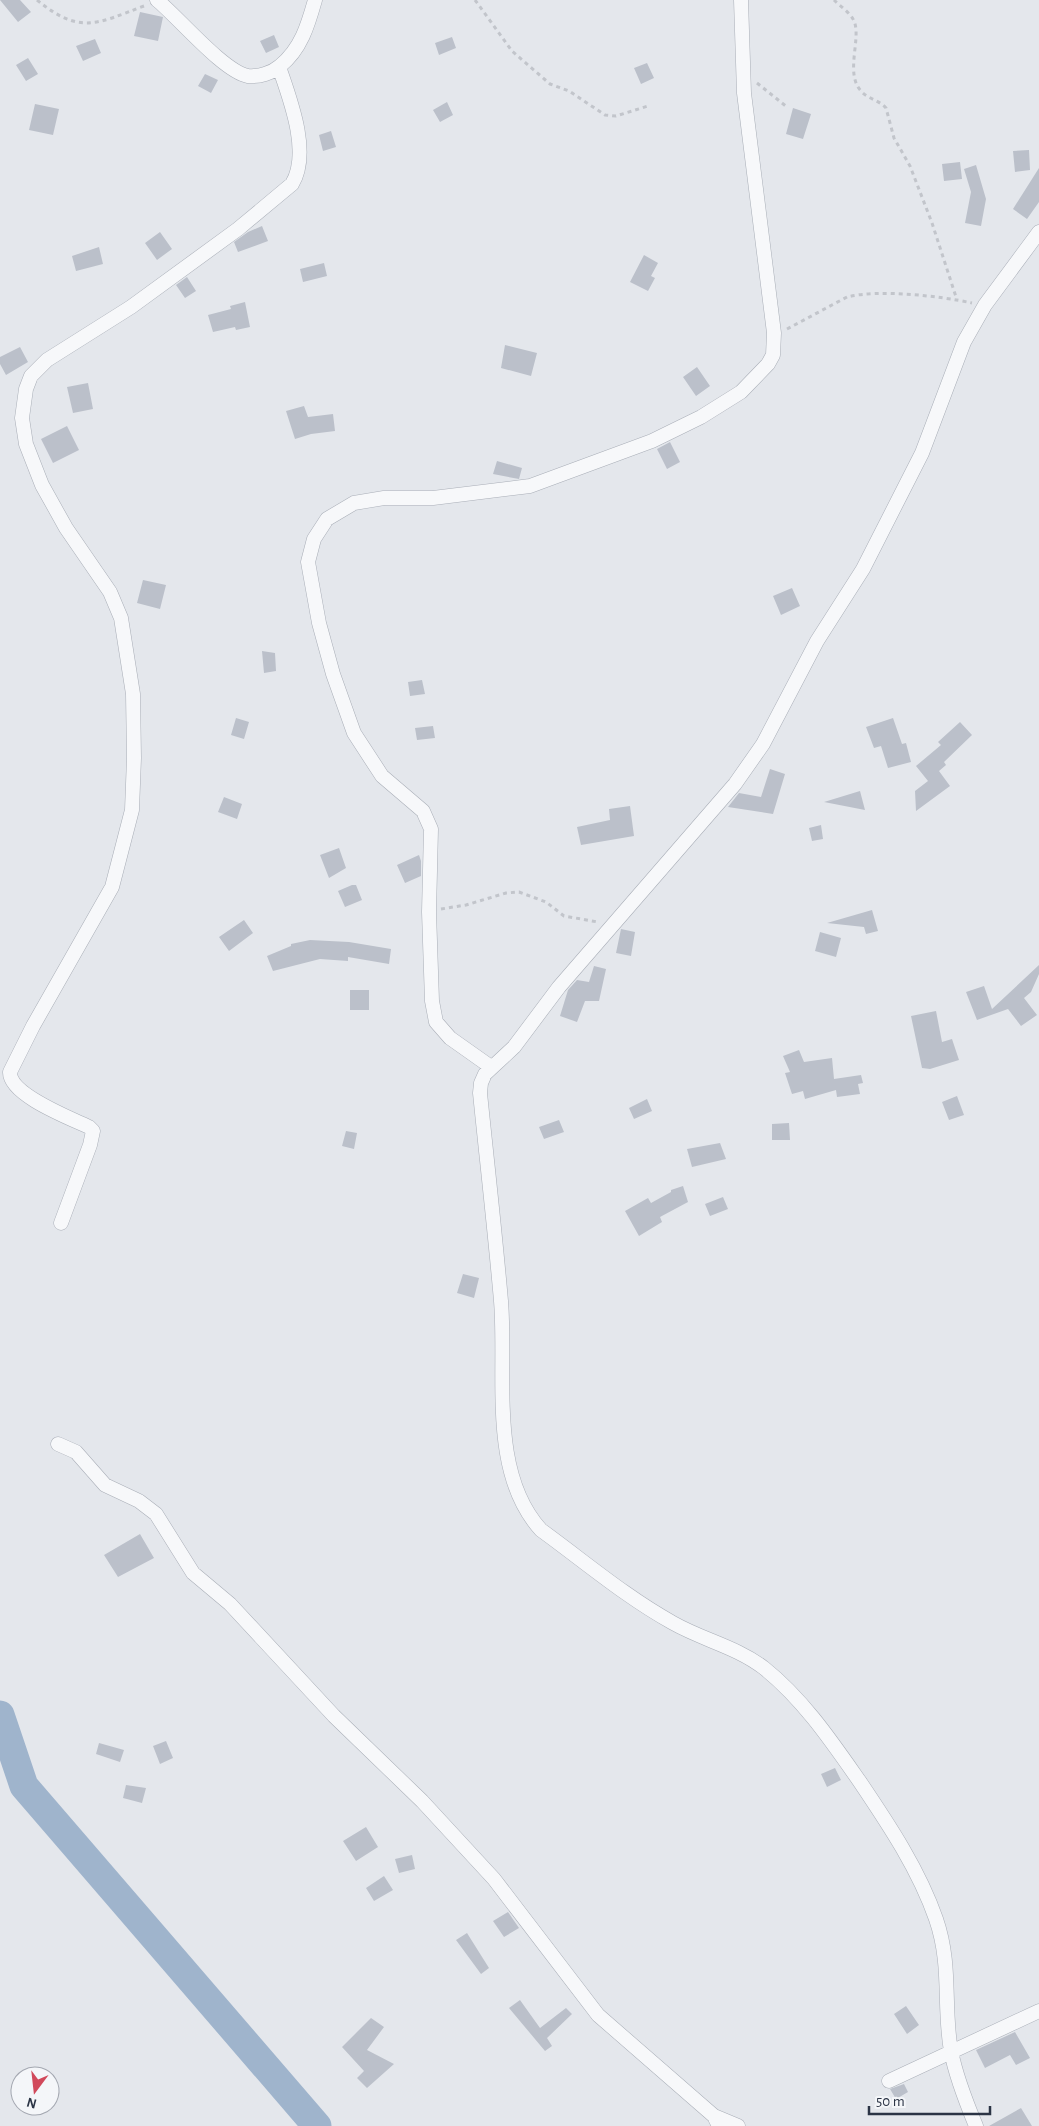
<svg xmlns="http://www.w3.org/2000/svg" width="1039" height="2126" viewBox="0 0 1039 2126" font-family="'Alegreya Sans',sans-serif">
  <rect width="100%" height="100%" fill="#e4e7ec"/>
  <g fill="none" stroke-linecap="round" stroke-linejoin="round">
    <!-- river -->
    <path stroke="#9fb4cc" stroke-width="29" d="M 0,1715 L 24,1786 L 317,2126"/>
  </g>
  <!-- building -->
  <path fill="#bbc0ca" d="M 0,0 L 20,0 L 31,12 L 18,22 Z
    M 140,12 L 163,17 L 158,41 L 134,36 Z
    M 274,35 L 279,47 L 266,53 L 260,41 Z
    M 452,37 L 456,48 L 439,55 L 435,43 Z
    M 95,39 L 101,53 L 83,61 L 76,46 Z
    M 28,58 L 38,74 L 26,81 L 16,65 Z
    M 647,63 L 654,78 L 641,84 L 634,68 Z
    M 205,74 L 218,80 L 211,93 L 198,86 Z
    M 447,102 L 453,115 L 440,122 L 433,110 Z
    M 35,104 L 59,109 L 53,135 L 29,130 Z
    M 793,108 L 811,114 L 803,139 L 786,134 Z
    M 331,131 L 336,147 L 323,151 L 319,135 Z
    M 1029,150 L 1030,170 L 1015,172 L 1013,151 Z
    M 960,162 L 962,179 L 944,181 L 942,164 Z
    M 976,165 L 986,199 L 981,226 L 965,223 L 971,192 L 964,169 Z
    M 1039,168 L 1039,202 L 1027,219 L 1013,209 Z
    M 262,226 L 268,241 L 238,252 L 234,242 L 248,232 Z
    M 160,232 L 172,249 L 157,260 L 145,243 Z
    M 99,247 L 103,264 L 76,271 L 72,256 Z
    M 644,255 L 658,263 L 651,276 L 655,278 L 648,291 L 630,282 Z
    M 324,263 L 327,276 L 303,282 L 300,269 Z
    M 187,277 L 196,291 L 185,298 L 176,285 Z
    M 245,302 L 250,327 L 236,330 L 235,327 L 213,332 L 208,315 L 231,309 L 230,306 Z
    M 505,345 L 537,353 L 531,376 L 501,368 Z
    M 20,347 L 28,362 L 6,375 L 0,364 L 0,357 Z
    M 697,367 L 710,386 L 696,396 L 683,377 Z
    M 88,383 L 93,409 L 73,413 L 67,387 Z
    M 304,406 L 308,417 L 333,414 L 335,431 L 311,434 L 295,439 L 286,411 Z
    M 67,426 L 79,450 L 53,463 L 41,439 Z
    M 670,442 L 680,462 L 667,469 L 657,449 Z
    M 497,461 L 522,468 L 519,479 L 493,474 Z
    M 143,580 L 166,585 L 160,609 L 137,603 Z
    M 792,588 L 800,606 L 781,615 L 773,596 Z
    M 262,651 L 275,653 L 276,671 L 264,673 Z
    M 422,680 L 425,694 L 410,696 L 408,682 Z
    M 236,718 L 249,722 L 244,739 L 231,735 Z
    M 893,718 L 902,744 L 906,743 L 911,762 L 888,768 L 881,746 L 874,748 L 866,727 Z
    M 960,722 L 972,735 L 944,762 L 946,765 L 939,771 L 950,786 L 916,811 L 915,791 L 928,781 L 916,766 L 941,745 L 938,742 Z
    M 433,726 L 435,738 L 417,740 L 415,728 Z
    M 770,769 L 785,774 L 773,814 L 728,807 L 739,793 L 761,797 Z
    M 860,791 L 865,810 L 824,802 Z
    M 224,797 L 242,804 L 237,819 L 218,812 Z
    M 630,806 L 634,836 L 581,845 L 577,827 L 610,820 L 609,809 Z
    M 821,825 L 823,839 L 812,841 L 809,828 Z
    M 339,848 L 346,868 L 329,878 L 320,855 Z
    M 419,855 L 421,861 L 421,876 L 405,883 L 397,865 Z
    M 352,885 L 356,885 L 362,900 L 345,907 L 338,891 Z
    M 872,910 L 878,931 L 866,934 L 864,927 L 827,923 Z
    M 244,920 L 253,933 L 229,951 L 219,937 Z
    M 621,929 L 635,932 L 631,956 L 616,953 Z
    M 820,932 L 841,938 L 836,957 L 815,951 Z
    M 310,940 L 349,942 L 391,949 L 389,964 L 348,957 L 348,961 L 320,959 L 273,971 L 267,956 L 291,946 L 291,944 Z
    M 1039,965 L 1039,974 L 1031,992 L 1024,998 L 1037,1015 L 1021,1026 L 1008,1009 L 977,1020 L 966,992 L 984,986 L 992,1009 Z
    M 594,966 L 606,969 L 599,1001 L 585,1001 L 577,1022 L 560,1016 L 568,990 L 577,980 L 589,982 Z
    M 350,990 L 369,990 L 369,1010 L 350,1010 Z
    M 936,1011 L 942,1042 L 952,1039 L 959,1060 L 930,1069 L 922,1068 L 911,1016 Z
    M 799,1050 L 804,1062 L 832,1058 L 834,1079 L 861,1075 L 863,1083 L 858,1084 L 860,1094 L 837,1097 L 836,1090 L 805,1099 L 803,1091 L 792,1094 L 785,1073 L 790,1072 L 783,1056 Z
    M 957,1096 L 964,1115 L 949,1120 L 942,1102 Z
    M 647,1099 L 652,1111 L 634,1119 L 629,1108 Z
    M 559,1120 L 564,1132 L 544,1139 L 539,1127 Z
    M 789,1123 L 790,1140 L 772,1140 L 772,1124 Z
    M 346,1131 L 357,1133 L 354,1149 L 342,1146 Z
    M 720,1143 L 726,1159 L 692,1167 L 687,1149 Z
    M 683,1186 L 688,1202 L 660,1217 L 662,1222 L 639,1236 L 625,1211 L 648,1198 L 651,1203 L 671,1192 L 671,1190 Z
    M 723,1197 L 728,1209 L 710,1216 L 705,1204 Z
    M 463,1274 L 479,1278 L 474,1298 L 457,1293 Z
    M 140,1534 L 154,1558 L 118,1577 L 104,1555 Z
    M 166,1741 L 173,1758 L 160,1764 L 153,1746 Z
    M 99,1743 L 124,1750 L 120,1762 L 96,1754 Z
    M 835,1768 L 841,1780 L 827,1787 L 821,1774 Z
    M 126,1785 L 146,1788 L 142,1803 L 123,1798 Z
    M 366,1827 L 378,1847 L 356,1861 L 343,1841 Z
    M 412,1855 L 415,1869 L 399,1873 L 395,1859 Z
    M 384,1876 L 393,1890 L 374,1901 L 366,1888 Z
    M 508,1912 L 519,1928 L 504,1937 L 493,1921 Z
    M 467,1933 L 489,1968 L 481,1974 L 456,1940 Z
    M 520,2000 L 540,2028 L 566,2008 L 572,2014 L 547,2038 L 552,2046 L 545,2051 L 509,2008 Z
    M 906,2006 L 919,2025 L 907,2034 L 894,2014 Z
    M 371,2018 L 384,2027 L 367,2050 L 394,2064 L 367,2088 L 357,2078 L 364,2071 L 342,2047 Z
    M 1015,2032 L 1030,2058 L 1016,2065 L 1010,2055 L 985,2068 L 976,2050 Z
    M 904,2084 L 908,2092 L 896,2099 L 890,2089 Z
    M 1021,2108 L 1032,2126 L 989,2126 Z"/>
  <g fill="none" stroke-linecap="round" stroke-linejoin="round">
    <defs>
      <path id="street" d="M 157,0 C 178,17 224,72 248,76 C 259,77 272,73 280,66 C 301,49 308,25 315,0
        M 491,1067 L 450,1038 L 436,1022 L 432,1001 L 429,912 L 431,829 L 423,811 L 382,776 L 354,733 L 333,674 L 319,623 L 308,562 L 314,539 L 327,519 L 354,503 L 384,498 L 433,498 L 530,486 L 652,441 L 701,417 L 741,392 L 768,364 L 773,355 L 774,333 L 744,93 L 741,0
        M 61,1223 L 90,1145 L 93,1131 L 89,1127 C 70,1118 9,1095 10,1072 L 33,1026 L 112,887 L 132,810 L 134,758 L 133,694 L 121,618 L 110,592 L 66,528 L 42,485 L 26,444 L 22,418 L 26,389 L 31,376 L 47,360 L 131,307 L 238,229 L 292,184 C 311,153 290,99 279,67
        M 58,1444 L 76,1452 L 105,1485 L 139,1501 L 156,1514 L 193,1573 L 230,1604 L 334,1716 L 422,1801 L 494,1879 L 598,2015 L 714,2116 L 719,2126
        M 889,2081 L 1039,2011
        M 714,2116 L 738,2126
        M 976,2126 C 966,2102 956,2077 951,2051 C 943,2006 952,1965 936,1919 C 919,1870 889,1825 860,1782 C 832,1742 803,1699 764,1668 C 737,1647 703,1640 673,1623 C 626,1597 585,1562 541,1530 C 488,1472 507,1374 501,1301 C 495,1232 487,1162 480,1093 L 481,1083 L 485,1074 L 514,1047 L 559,987 L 735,784 L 763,744 L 817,641 L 863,569 L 922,453 L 964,342 L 985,305 L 1039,232"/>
    </defs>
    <!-- street casing -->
    <use href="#street" stroke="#a9aeb7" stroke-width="15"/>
    <!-- path -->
    <path stroke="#c2c5cb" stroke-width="3" stroke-dasharray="4 4" stroke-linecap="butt" d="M 37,0 C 80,35 96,24 144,6
      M 475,0 L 512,51 L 550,84 L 569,91 L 605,115 L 616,116 L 648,106
      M 834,0 C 840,6 849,12 853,19 C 863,35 844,73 861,91 C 868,99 879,100 886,108 L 894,138 L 910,166 L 932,223 L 957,300
      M 757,83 L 787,107
      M 787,329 L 847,297 C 879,289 940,296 972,303
      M 441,909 L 466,905 L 506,893 L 519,892 L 546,902 L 564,916 L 598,922"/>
    <!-- street -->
    <use href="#street" stroke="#f7f8fa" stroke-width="14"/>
  </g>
  <!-- north arrow -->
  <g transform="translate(35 2091) rotate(195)"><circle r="24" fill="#f4f6f9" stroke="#a4a8b1"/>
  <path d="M0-4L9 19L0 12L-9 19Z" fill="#d1495b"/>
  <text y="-8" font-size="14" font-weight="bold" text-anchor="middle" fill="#2b3445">N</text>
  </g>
  <!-- scale -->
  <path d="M869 2106v8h121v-8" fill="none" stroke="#2b3445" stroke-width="2.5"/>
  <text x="876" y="2106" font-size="15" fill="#2b3445" stroke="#f4f6f9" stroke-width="4" paint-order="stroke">50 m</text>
</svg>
